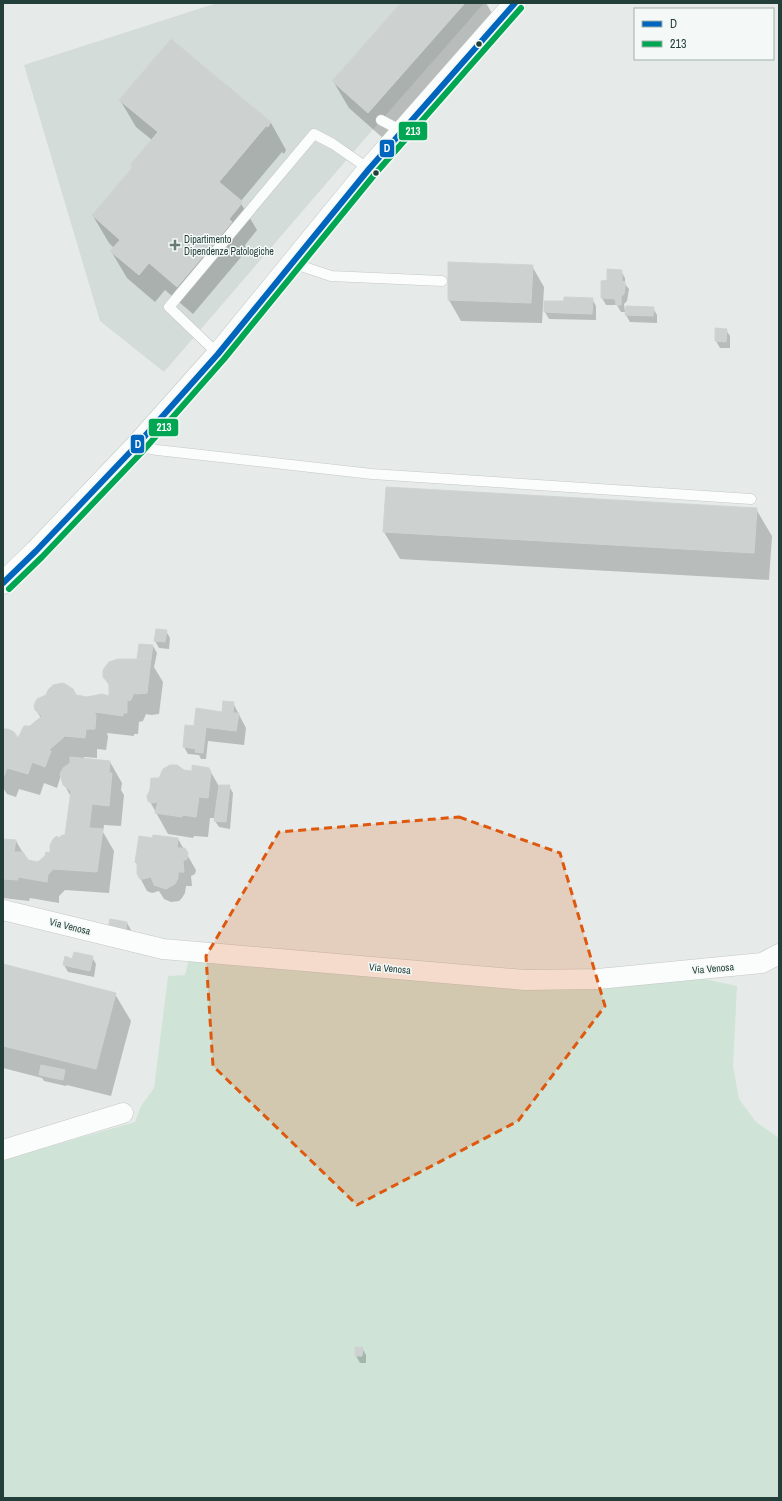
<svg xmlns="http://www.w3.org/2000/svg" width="782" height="1501" viewBox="0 0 782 1501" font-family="'Archivo Narrow',sans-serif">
  <rect width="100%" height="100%" fill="#e6ebe9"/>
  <!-- built -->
  <path fill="#d4dcd9" d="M 217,3 L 484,3 L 362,142 L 164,372 L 100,321 L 24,65 Z"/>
  <!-- green -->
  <path fill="#cfe4d7" d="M 191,951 L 263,967 L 695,977 L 737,986 L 733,1066 L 739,1099 L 756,1122 L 779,1138 L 779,1498 L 3,1498 L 3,1160 L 135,1122 L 141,1106 L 154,1088 L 168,976 L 185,975 Z"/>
  <!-- shadow -->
  <path fill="#0003" d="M 403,3 L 486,3 L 493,15 L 384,139 L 349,108 L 333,81 Z
    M 171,40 L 271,123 L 286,150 L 284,154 L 282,152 L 240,202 L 257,230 L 245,245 L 247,250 L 193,314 L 165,290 L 155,302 L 127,278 L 111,251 L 114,248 L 109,243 L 93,216 L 133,169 L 131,165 L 152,140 L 136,127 L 120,100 Z
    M 532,266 L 544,287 L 542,323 L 461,321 L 449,300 Z
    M 621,271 L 625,278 L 625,284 L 629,289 L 627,301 L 624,304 L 625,312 L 621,312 L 617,305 L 606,305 L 602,298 L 602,282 L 608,281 Z
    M 592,299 L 596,306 L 596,320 L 549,319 L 545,312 L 565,302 Z
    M 653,308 L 657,315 L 657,323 L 630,322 L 626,315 Z
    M 726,330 L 730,336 L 730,348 L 720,348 L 716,341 Z
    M 756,509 L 772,536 L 769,580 L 400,559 L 384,532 Z
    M 166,631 L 170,638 L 169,649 L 159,648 L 155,641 Z
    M 153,646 L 157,653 L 154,667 L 163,682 L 159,714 L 151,715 L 146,714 L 143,721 L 139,722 L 138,734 L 134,734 L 134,736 L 107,733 L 108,737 L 106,750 L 97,749 L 97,758 L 84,757 L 84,759 L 110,762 L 122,783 L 121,790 L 124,795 L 121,826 L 104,825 L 103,832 L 114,851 L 109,893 L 65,890 L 59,896 L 59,903 L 30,898 L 29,901 L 3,898 L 3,840 L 16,841 L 26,858 L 32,862 L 38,863 L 51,854 L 60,839 L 66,836 L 71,797 L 64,784 L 61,775 L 57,788 L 44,783 L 40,795 L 19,789 L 16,797 L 7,794 L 3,788 L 3,730 L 18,740 L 41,718 L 36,710 L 75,695 L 87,698 L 109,697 L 110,687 L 106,680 L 139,660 Z
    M 233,703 L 246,728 L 244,745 L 208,741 L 206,759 L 201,759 L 199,755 L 188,754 L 184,747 L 194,727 L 223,713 Z
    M 174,765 L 180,767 L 183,771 L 193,772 L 209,769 L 220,788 L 229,786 L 233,793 L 230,829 L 219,827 L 215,821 L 216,818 L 210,818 L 208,837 L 194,836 L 193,838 L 168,834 L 149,800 L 159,779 Z
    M 153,839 L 178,839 L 196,870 L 195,874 L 191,876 L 192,886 L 186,886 L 185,893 L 182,898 L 179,901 L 171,902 L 164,899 L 159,891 L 152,893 L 147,891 L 139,876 Z
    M 127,923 L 131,930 L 130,937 L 113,935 Z
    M 92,957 L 96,964 L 94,977 L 68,972 L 64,965 L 73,960 Z
    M 3,965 L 115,994 L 131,1021 L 111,1096 L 67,1085 L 66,1086 L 44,1081 L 42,1078 L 3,1068 Z
    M 362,1348 L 366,1355 L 366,1363 L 360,1363 L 356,1356 Z"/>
  <!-- building -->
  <path fill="#cdd2d0" stroke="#cfd4d2" d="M 401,3 L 465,3 L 368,113 L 332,81 Z
    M 171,39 L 271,122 L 268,127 L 266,126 L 219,182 L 243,202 L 229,219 L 232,222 L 177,287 L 149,263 L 139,275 L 110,251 L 120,240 L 92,215 L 133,167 L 130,165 L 158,132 L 119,100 Z
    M 448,262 L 533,265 L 531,303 L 448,300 Z
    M 607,269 L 622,270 L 622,281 L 625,282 L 625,288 L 624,294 L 621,297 L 621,305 L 616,305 L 615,299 L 601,298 L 601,281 L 607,280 Z
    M 564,297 L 593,298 L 592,314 L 563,313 Z
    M 544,301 L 564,301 L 563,313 L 544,312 Z
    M 626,306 L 654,307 L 653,316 L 625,315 Z
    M 715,328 L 727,329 L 726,342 L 715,341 Z
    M 386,487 L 757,508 L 754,553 L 383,532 Z
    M 156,629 L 167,630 L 165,642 L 154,641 Z
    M 139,644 L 153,645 L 151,659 L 137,659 Z
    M 118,659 L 151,659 L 147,693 L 138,694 L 134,693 L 131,700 L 127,701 L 127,713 L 123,713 L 123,716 L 95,712 L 95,715 L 96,715 L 95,729 L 86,729 L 85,738 L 65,736 L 49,750 L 51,751 L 45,767 L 32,762 L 28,774 L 7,768 L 4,776 L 3,776 L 3,729 L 8,729 L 14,732 L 18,738 L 24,726 L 30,726 L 42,716 L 35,710 L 34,705 L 37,699 L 46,695 L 48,690 L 53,685 L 63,683 L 67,685 L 73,689 L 76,695 L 87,697 L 102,694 L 109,696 L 109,684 L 103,677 L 103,670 L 109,662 Z
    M 223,701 L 234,702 L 233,713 L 239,713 L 236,731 L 194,726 L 196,708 L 222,712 Z
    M 185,725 L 206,727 L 203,753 L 195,752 L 196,749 L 183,747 Z
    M 70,757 L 110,761 L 109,773 L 112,773 L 109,806 L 92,804 L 89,828 L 103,829 L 97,872 L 53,869 L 48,875 L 47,882 L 18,877 L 18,880 L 3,879 L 3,839 L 16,840 L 14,852 L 23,852 L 28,860 L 38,862 L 45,856 L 46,852 L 50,853 L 50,845 L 54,838 L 57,836 L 59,838 L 62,835 L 65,835 L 71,791 L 63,785 L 60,774 L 63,768 L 70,763 Z
    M 170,765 L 177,765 L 184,770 L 192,771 L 192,765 L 209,768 L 211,772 L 208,798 L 199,797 L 196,817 L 182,815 L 182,817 L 155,813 L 158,802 L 151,803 L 148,801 L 147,796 L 150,790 L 151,778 L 159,778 L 163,769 Z
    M 219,785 L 230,785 L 226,822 L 214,821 Z
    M 153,835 L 178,838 L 177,848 L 185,848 L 188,853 L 187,859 L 183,861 L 184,872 L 178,872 L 178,878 L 175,884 L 166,889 L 154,885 L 151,877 L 143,879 L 140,879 L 137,874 L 137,864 L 135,862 L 139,836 L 152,838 Z
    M 110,919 L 127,922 L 126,931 L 108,928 Z
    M 74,952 L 93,956 L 90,971 L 63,965 L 65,956 L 72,959 Z
    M 3,964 L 116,993 L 96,1069 L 3,1046 Z
    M 41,1065 L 65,1070 L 63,1080 L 39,1075 Z
    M 355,1347 L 363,1347 L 362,1356 L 355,1356 Z"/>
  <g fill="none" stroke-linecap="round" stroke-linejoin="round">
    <defs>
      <path id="service" d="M 381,120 L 402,131
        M 292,263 L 331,276 L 442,281
        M 218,354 L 169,307 L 314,134 L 333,144 L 369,169
        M 136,446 L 157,450 L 372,474 L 751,499"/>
      <path id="minor" d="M 3,910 L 163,949 L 525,980 L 598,979 L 762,963 L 779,954
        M 3,1150 L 123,1113"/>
      <path id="secondary" d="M 3,583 L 36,551 L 136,446 L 218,354 L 369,169 L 515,3"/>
    </defs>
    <!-- service casing -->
    <use href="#service" stroke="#c3c8c6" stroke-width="11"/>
    <!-- minor casing -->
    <use href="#minor" stroke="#c3c8c6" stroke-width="21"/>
    <!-- secondary casing -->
    <use href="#secondary" stroke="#c1c9c6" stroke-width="23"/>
    <!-- service -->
    <use href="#service" stroke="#fbfcfc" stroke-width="10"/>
    <!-- minor -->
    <use href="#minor" stroke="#fbfcfc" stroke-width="20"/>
    <!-- secondary -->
    <use href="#secondary" stroke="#fbfcfc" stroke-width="22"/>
    <defs>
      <path id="bus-1" d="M 3,583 L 36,551 L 136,446 L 218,354 L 369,169 L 515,3"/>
      <path id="bus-2" d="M 9,589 L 42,557 L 142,452 L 224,359 L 375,174 L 521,8"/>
    </defs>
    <!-- bus-1 casing -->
    <use href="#bus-1" stroke="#f4f9f7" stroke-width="9"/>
    <!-- bus-2 casing -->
    <use href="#bus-2" stroke="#f4f9f7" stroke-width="9"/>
    <!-- bus-1 -->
    <use href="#bus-1" stroke="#0065bd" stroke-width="6"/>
    <!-- bus-2 -->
    <use href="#bus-2" stroke="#00a651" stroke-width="6"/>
  </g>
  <!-- marked area -->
  <path fill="#de580e" fill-opacity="0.2" stroke="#de580e" stroke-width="3" stroke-dasharray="8 5" stroke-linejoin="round" d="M 459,817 L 560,853 L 605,1006 L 518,1121 L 357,1205 L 213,1066 L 206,956 L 279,832 Z"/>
  <!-- markers -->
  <g fill="#233f3a" stroke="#f4f9f7" stroke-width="1.5">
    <circle cx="479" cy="44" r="3.5"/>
    <circle cx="376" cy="173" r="3.5"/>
  </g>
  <path fill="#677b77" stroke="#f4f9f7" stroke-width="1.5" d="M173 239h4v4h4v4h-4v4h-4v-4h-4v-4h4z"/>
  <g text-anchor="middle" stroke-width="3" stroke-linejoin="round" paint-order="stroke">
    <!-- poi labels -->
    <g font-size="10" fill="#233f3a" stroke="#f4f9f7" text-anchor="start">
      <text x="184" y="243">Dipartimento<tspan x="184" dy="12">Dipendenze Patologiche</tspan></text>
    </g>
    <!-- street labels -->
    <g font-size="10" fill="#233f3a" stroke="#f4f9f7">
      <text transform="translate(70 926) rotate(14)" y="4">Via Venosa</text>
      <text transform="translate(390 968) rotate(5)" y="4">Via Venosa</text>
      <text transform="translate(713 968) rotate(-5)" y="4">Via Venosa</text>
    </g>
  </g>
  <g stroke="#f4f9f7" stroke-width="1.5">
    <rect x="398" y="121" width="30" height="20" rx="4" fill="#00a651"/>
    <rect x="379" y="139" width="16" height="19" rx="4" fill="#0065bd"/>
    <rect x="148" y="418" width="31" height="19" rx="4" fill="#00a651"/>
    <rect x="130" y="434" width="15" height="20" rx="4" fill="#0065bd"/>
  </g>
  <g font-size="11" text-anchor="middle" font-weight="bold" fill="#fff">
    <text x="413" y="135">213</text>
    <text x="387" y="152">D</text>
    <text x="164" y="431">213</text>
    <text x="138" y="448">D</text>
  </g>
  <!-- border -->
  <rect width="782" height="1501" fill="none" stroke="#233f3a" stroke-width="8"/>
  <!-- legend -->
  <rect x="634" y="8" width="140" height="52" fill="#f4f9f7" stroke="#a0afab"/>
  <rect x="642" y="21" width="20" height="6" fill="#0065bd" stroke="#a0afab"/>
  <text x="670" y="28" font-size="12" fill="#233f3a">D</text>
  <rect x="642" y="41" width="20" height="6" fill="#00a651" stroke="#a0afab"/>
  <text x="670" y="48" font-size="12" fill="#233f3a">213</text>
</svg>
